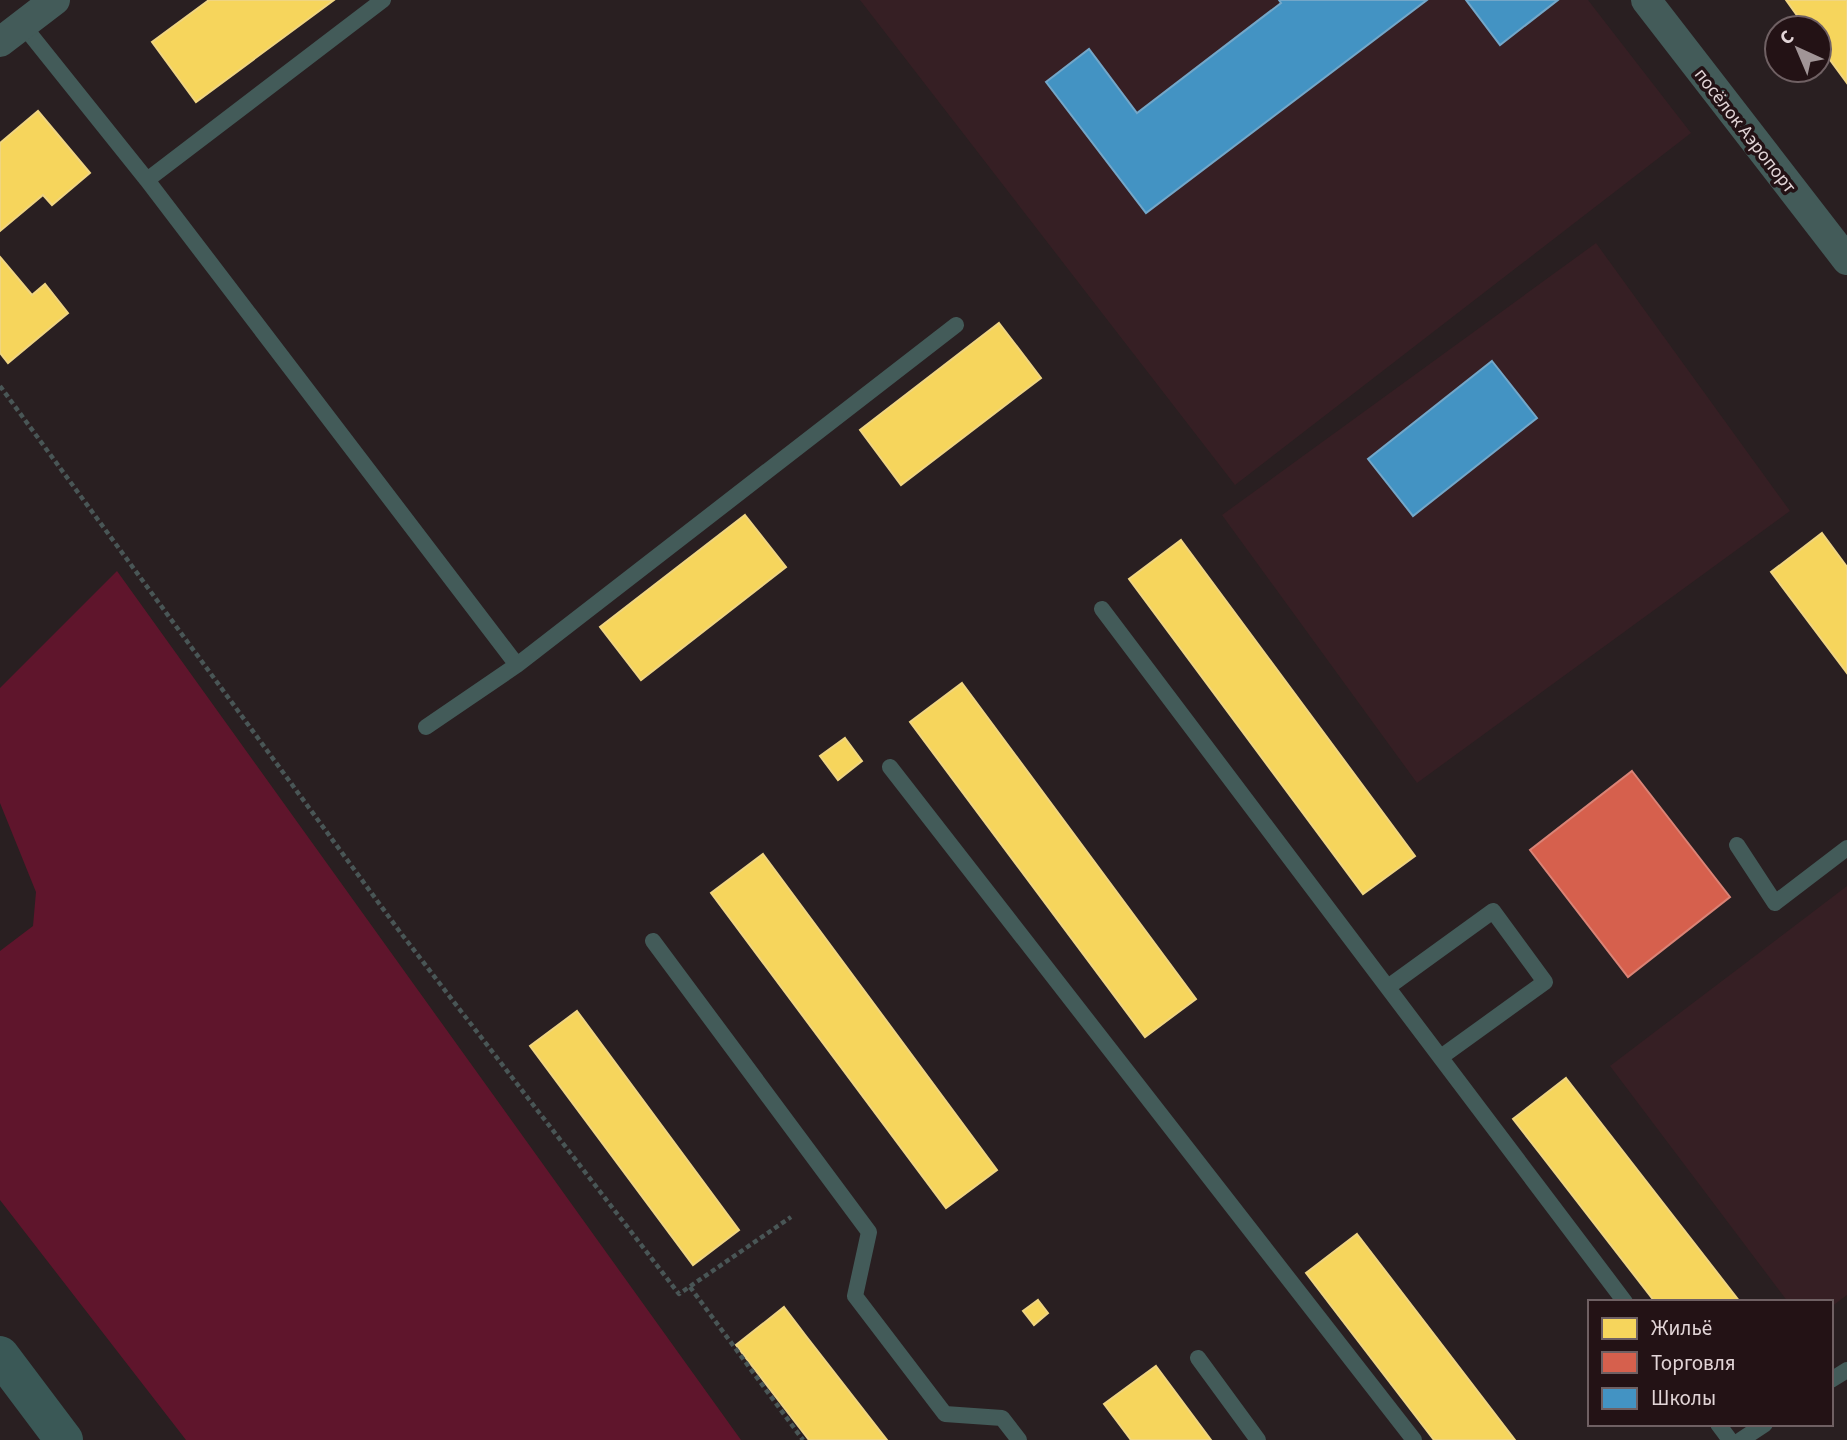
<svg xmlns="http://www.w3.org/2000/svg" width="1847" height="1440" viewBox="0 0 1847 1440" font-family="'Source Sans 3',sans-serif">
  <rect width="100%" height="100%" fill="#291f21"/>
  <!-- built -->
  <path fill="#361f24" d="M 860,0 L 1588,0 L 1691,133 L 1235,485 Z
    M 1596,243 L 1790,511 L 1417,783 L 1222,515 Z
    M 1847,886 L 1847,1295 L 1831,1307 L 1831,1302 L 1788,1302 L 1610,1066 Z"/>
  <!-- green -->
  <path fill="#5f152c" d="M 117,571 L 741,1440 L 186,1440 L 0,1200 L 0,951 L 33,926 L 36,892 L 0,803 L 0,688 Z"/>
  <!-- homes -->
  <path fill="#f6d55c" stroke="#f0d581" stroke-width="2" d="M 209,0 L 334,0 L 196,102 L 152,42 Z
    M 1786,0 L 1847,0 L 1847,83 L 1819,45 L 1819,28 L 1806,28 Z
    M 38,111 L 90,173 L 52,205 L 43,195 L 0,231 L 0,143 Z
    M 0,257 L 32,295 L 45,284 L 68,313 L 8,363 L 0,353 Z
    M 999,323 L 1041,378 L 901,485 L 860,430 Z
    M 745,515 L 786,567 L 641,680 L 600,627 Z
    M 1822,533 L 1847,567 L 1847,673 L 1771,572 Z
    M 1181,540 L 1415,856 L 1363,894 L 1129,579 Z
    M 962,683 L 1196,999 L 1145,1037 L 910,722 Z
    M 845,738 L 862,761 L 838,780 L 820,756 Z
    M 763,854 L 997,1170 L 946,1208 L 711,893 Z
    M 577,1011 L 739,1230 L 693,1265 L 530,1046 Z
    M 1566,1078 L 1740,1302 L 1655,1302 L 1541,1155 L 1513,1119 Z
    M 1357,1234 L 1515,1440 L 1434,1440 L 1335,1311 L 1306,1273 Z
    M 1038,1300 L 1048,1313 L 1034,1325 L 1023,1311 Z
    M 784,1307 L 806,1336 L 887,1440 L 809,1440 L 736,1345 Z
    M 1156,1366 L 1211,1440 L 1131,1440 L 1104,1404 Z"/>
  <!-- shops -->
  <path fill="#d6604d" stroke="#da8376" stroke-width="2" d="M 1632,771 L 1730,897 L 1628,977 L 1530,850 Z"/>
  <!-- schools -->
  <path fill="#4393c3" stroke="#73a7c9" stroke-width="2" d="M 1279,0 L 1427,0 L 1146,213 L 1046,82 L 1089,49 L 1137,113 L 1281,3 Z
    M 1466,0 L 1558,0 L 1500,45 Z
    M 1492,361 L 1537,418 L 1413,516 L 1368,459 Z"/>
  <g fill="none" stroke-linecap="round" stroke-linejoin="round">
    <!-- path -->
    <path stroke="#495656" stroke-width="4.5" stroke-dasharray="5 3.5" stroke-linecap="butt" d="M 0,386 L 400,932 L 679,1294 L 791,1217
      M 690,1287 L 803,1440"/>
    <!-- service -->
    <path stroke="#435b59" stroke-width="16" d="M 22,24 L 147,180 L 517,665
      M 147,180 L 383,0
      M 1102,609 L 1625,1302
      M 426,727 L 517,665 L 956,325
      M 890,767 L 1414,1440
      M 1737,845 L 1775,903 L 1847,848
      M 653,941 L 869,1232 L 855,1296 L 945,1414 L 1002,1418 L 1019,1440
      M 1388,987 L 1493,911 L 1545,982 L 1441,1057
      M 1198,1358 L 1258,1440
      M 1831,1380 L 1847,1370
      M 1718,1424 L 1730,1440
      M 1741,1440 L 1765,1424"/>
    <!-- minor -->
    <path stroke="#435b59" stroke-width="30" d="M 1646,0 L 1847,260
      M 0,42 L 55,0"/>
    <!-- secondary -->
    <path stroke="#3a5856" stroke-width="38" d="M 0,1355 L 64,1440"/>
  </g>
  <g text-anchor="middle" stroke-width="7" stroke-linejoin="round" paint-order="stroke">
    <!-- street labels -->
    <g font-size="19" fill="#e2d5d7" stroke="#231215">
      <text transform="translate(1746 130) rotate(52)" y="7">посёлок Аэропорт</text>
    </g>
  </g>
  <!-- legend -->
  <rect x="1588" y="1300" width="245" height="126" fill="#231215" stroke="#6f6063" stroke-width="2"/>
  <rect x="1602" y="1318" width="35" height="21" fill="#f6d55c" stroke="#6f6063" stroke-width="2"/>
  <text x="1651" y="1335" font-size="21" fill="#e2d5d7">Жильё</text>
  <rect x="1602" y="1352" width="35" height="21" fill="#d6604d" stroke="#6f6063" stroke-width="2"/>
  <text x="1651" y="1370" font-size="21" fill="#e2d5d7">Торговля</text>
  <rect x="1602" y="1388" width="35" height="21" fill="#4393c3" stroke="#6f6063" stroke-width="2"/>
  <text x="1651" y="1405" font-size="21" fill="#e2d5d7">Школы</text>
  <!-- north arrow -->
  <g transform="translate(1798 49) rotate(316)"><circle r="33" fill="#231215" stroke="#6f6063" stroke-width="2"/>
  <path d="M0-5L12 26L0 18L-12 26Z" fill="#a19597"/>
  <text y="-10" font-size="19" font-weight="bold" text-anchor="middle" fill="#e2d5d7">С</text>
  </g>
</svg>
